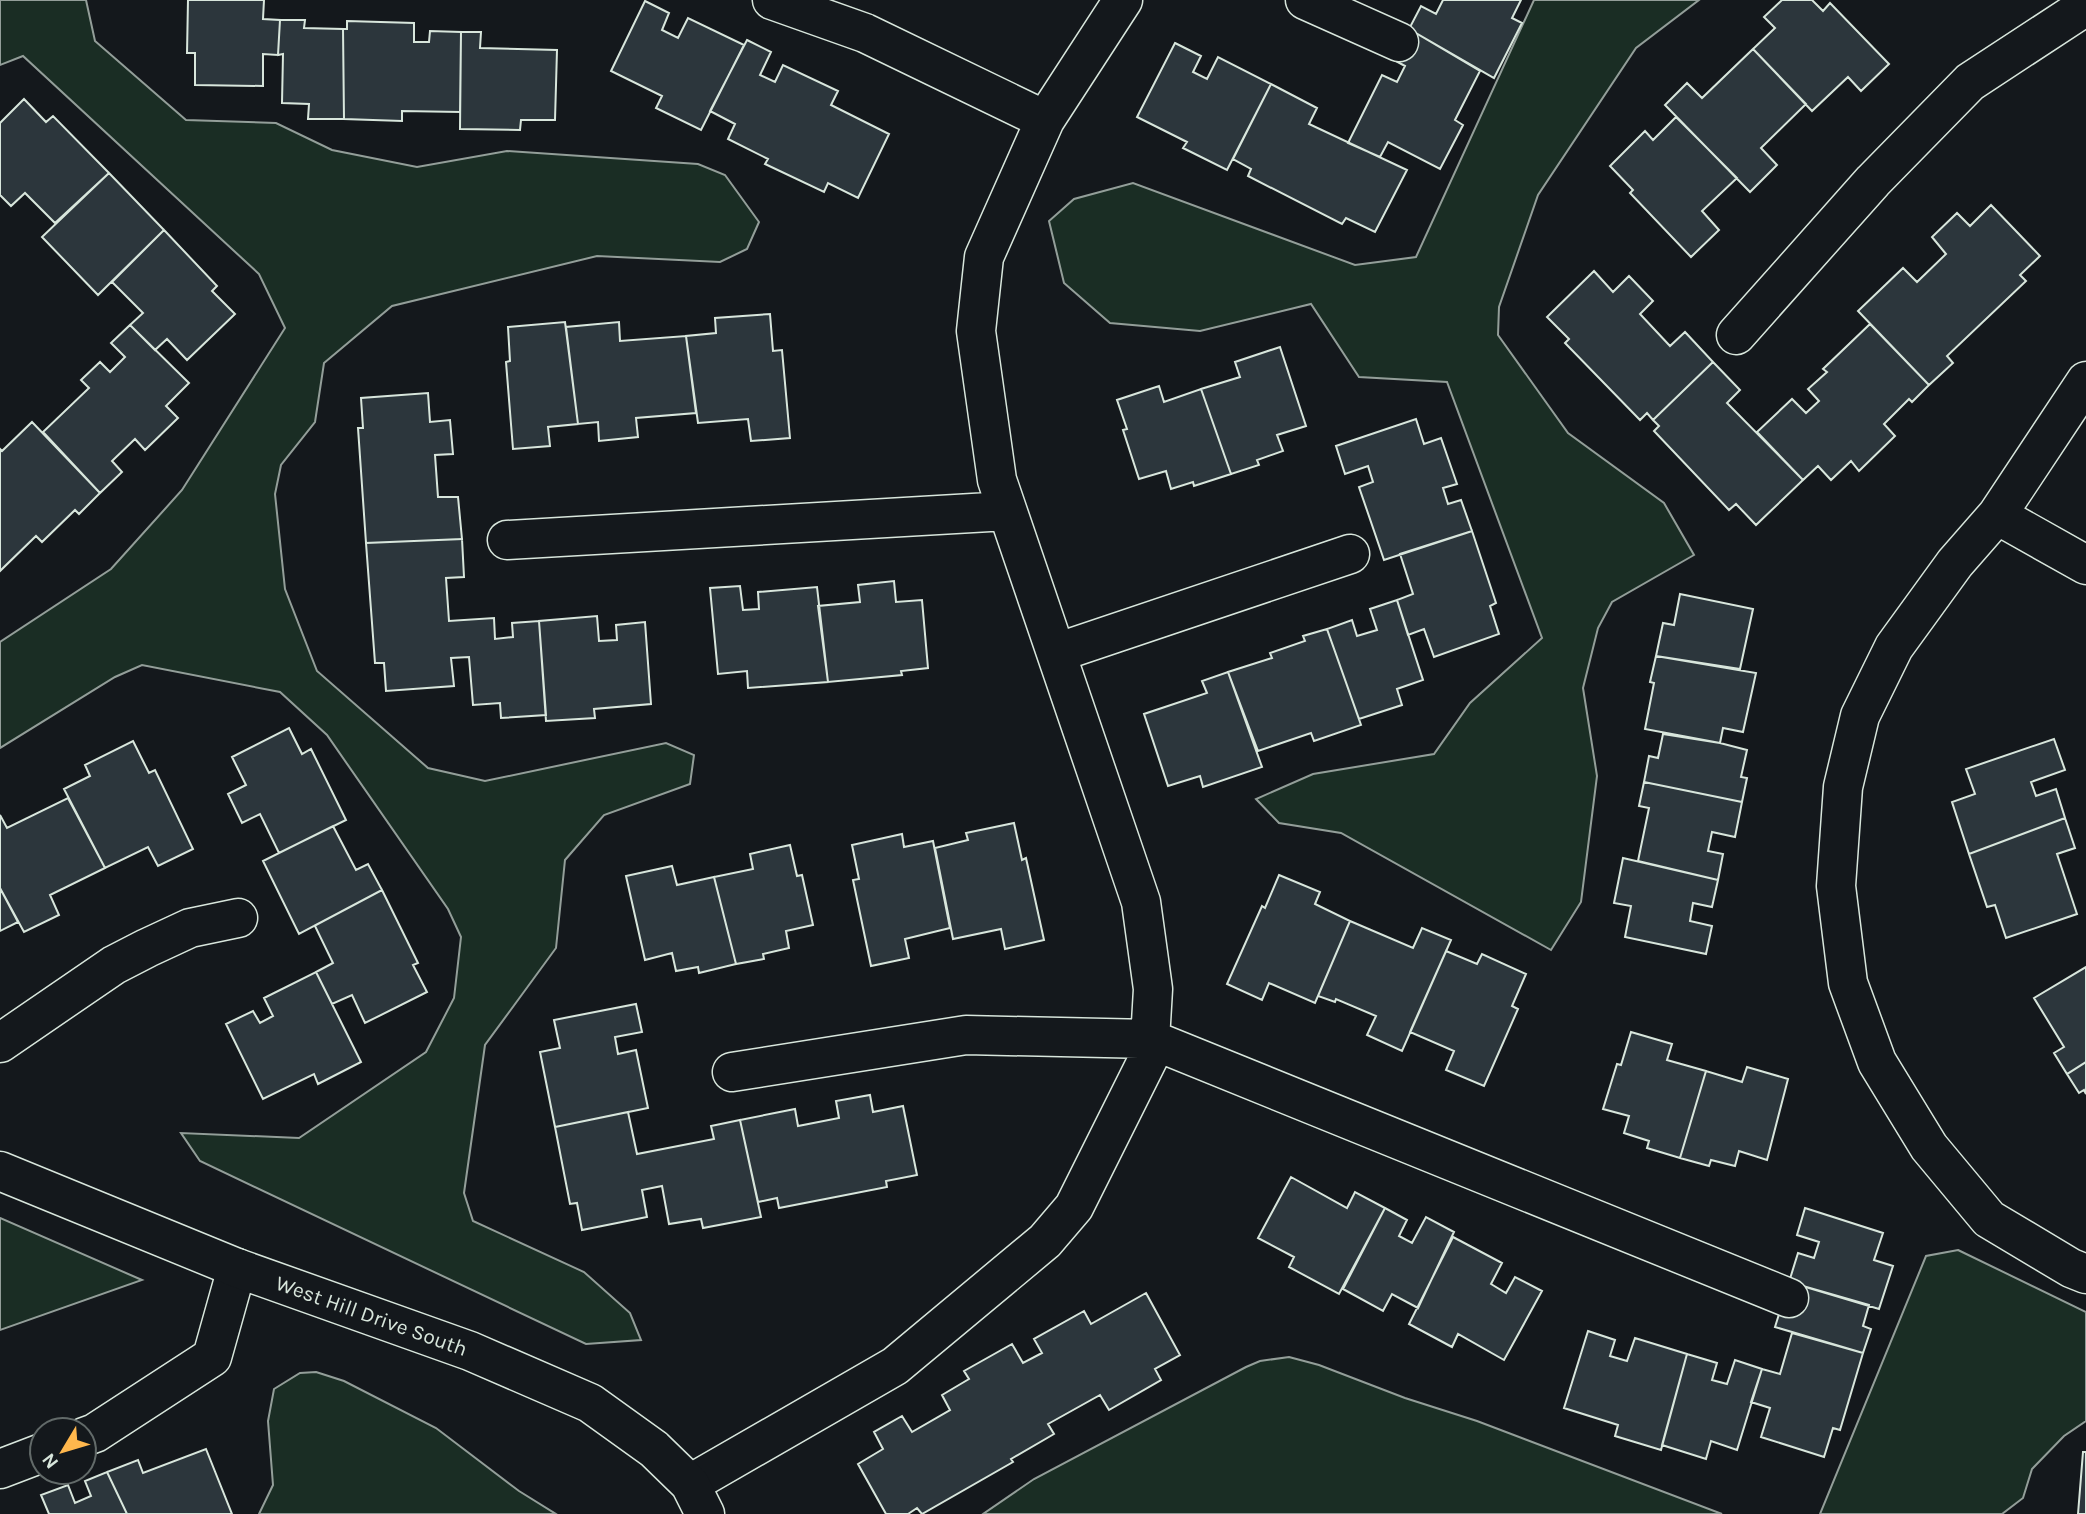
<svg xmlns="http://www.w3.org/2000/svg" width="2086" height="1514" viewBox="0 0 2086 1514" font-family="Karla,sans-serif">
  <rect width="100%" height="100%" fill="#14181c"/>
  <!-- green -->
  <path fill="#1a2d24" stroke="#939e99" stroke-width="2" d="M 0,0 L 86,0 L 95,41 L 186,120 L 276,123 L 332,150 L 417,167 L 507,151 L 698,164 L 725,175 L 759,222 L 747,249 L 720,262 L 597,256 L 392,306 L 324,363 L 315,422 L 281,465 L 275,494 L 285,589 L 317,671 L 428,768 L 485,781 L 666,743 L 694,755 L 690,784 L 604,815 L 565,860 L 556,948 L 485,1045 L 464,1193 L 473,1221 L 584,1272 L 630,1313 L 641,1340 L 586,1344 L 200,1161 L 181,1133 L 299,1138 L 426,1052 L 454,998 L 461,937 L 448,909 L 327,735 L 280,692 L 142,665 L 115,677 L 0,748 L 0,642 L 111,569 L 182,490 L 285,328 L 259,274 L 23,56 L 0,65 Z
    M 1534,0 L 1699,0 L 1636,48 L 1538,195 L 1499,307 L 1498,335 L 1568,433 L 1664,503 L 1694,555 L 1612,602 L 1598,628 L 1583,688 L 1597,776 L 1581,902 L 1551,950 L 1341,833 L 1279,823 L 1256,799 L 1313,774 L 1434,754 L 1470,703 L 1542,638 L 1447,382 L 1359,377 L 1311,304 L 1200,331 L 1110,323 L 1064,283 L 1049,221 L 1074,199 L 1133,183 L 1355,265 L 1416,257 Z
    M 0,1218 L 142,1280 L 0,1330 Z
    M 1958,1250 L 2086,1312 L 2086,1421 L 2064,1436 L 2032,1469 L 2023,1498 L 2002,1514 L 1820,1514 L 1926,1256 Z
    M 1289,1357 L 1319,1365 L 1405,1398 L 1477,1421 L 1722,1514 L 983,1514 L 1034,1479 L 1246,1367 L 1260,1361 Z
    M 316,1372 L 344,1381 L 436,1428 L 519,1491 L 556,1514 L 259,1514 L 273,1485 L 268,1421 L 274,1389 L 300,1373 Z"/>
  <!-- building -->
  <path fill="#2c363c" stroke="#d8e6dc" stroke-width="2" d="M 188,0 L 264,0 L 263,19 L 280,20 L 278,55 L 263,54 L 263,86 L 195,85 L 195,53 L 187,53 Z
    M 1443,0 L 1521,0 L 1512,18 L 1522,23 L 1494,78 L 1409,29 L 1421,6 L 1436,14 Z
    M 1782,0 L 1812,0 L 1823,11 L 1830,3 L 1889,64 L 1861,91 L 1848,77 L 1812,111 L 1753,49 L 1775,28 L 1764,17 Z
    M 645,1 L 669,13 L 662,30 L 678,38 L 688,18 L 744,45 L 701,130 L 656,108 L 662,96 L 611,71 Z
    M 280,20 L 305,20 L 304,28 L 343,29 L 344,119 L 308,119 L 309,104 L 282,103 L 283,54 L 278,55 Z
    M 347,21 L 414,23 L 414,42 L 429,42 L 430,31 L 461,32 L 460,112 L 402,111 L 402,121 L 344,119 L 343,29 L 347,29 Z
    M 1409,29 L 1480,71 L 1455,120 L 1463,125 L 1440,169 L 1388,142 L 1380,157 L 1348,143 L 1382,75 L 1397,82 L 1405,66 L 1394,60 Z
    M 461,32 L 481,32 L 480,48 L 557,50 L 555,120 L 521,120 L 520,130 L 460,129 Z
    M 747,40 L 771,52 L 760,75 L 775,82 L 783,65 L 838,91 L 831,105 L 889,134 L 858,198 L 828,183 L 824,192 L 765,164 L 768,159 L 728,139 L 735,124 L 710,111 Z
    M 1175,43 L 1201,56 L 1193,72 L 1207,79 L 1218,57 L 1271,84 L 1227,170 L 1183,148 L 1187,142 L 1137,117 Z
    M 1753,49 L 1806,104 L 1761,148 L 1777,165 L 1750,192 L 1665,105 L 1687,83 L 1702,98 Z
    M 1271,84 L 1317,108 L 1309,124 L 1407,170 L 1375,232 L 1346,218 L 1342,224 L 1248,176 L 1251,169 L 1233,159 Z
    M 24,99 L 46,122 L 53,116 L 109,173 L 55,223 L 25,193 L 11,206 L 0,195 L 0,123 Z
    M 1676,117 L 1737,178 L 1702,211 L 1719,230 L 1691,257 L 1630,193 L 1633,190 L 1610,166 L 1645,131 L 1653,140 Z
    M 109,173 L 164,230 L 98,295 L 42,237 Z
    M 1991,205 L 2040,256 L 2020,275 L 2026,281 L 1947,356 L 1953,363 L 1929,385 L 1858,311 L 1903,268 L 1917,282 L 1946,254 L 1932,237 L 1957,213 L 1970,226 Z
    M 164,230 L 217,286 L 212,291 L 235,314 L 187,360 L 167,339 L 155,350 L 130,325 L 143,313 L 112,282 Z
    M 1594,271 L 1613,292 L 1629,276 L 1653,301 L 1640,314 L 1670,346 L 1685,332 L 1713,362 L 1653,420 L 1647,413 L 1640,420 L 1565,343 L 1569,339 L 1547,317 Z
    M 770,314 L 773,351 L 782,350 L 790,438 L 751,441 L 748,419 L 698,423 L 686,336 L 716,333 L 715,318 Z
    M 565,322 L 578,424 L 548,427 L 550,446 L 513,449 L 506,362 L 510,361 L 508,327 Z
    M 619,322 L 620,341 L 686,336 L 696,413 L 636,418 L 638,437 L 599,441 L 598,422 L 578,424 L 566,327 Z
    M 1870,324 L 1929,385 L 1912,402 L 1909,399 L 1884,424 L 1895,436 L 1859,471 L 1851,461 L 1831,480 L 1818,466 L 1803,480 L 1757,432 L 1792,399 L 1806,413 L 1819,401 L 1808,389 L 1827,372 L 1823,369 Z
    M 130,325 L 189,383 L 166,406 L 178,418 L 145,450 L 135,439 L 112,461 L 122,472 L 100,493 L 43,432 L 89,388 L 81,380 L 100,362 L 110,372 L 125,357 L 111,343 Z
    M 1280,347 L 1306,426 L 1277,435 L 1283,451 L 1257,460 L 1259,465 L 1231,474 L 1201,389 L 1240,377 L 1235,362 Z
    M 1713,362 L 1740,390 L 1727,403 L 1803,480 L 1756,525 L 1736,504 L 1729,510 L 1654,431 L 1659,426 L 1653,420 Z
    M 1159,386 L 1164,402 L 1201,389 L 1231,474 L 1194,486 L 1193,482 L 1171,489 L 1166,471 L 1139,479 L 1123,430 L 1127,429 L 1117,400 Z
    M 428,393 L 430,422 L 450,420 L 453,454 L 435,455 L 438,497 L 458,497 L 462,539 L 366,543 L 358,428 L 363,428 L 361,398 Z
    M 1416,419 L 1424,444 L 1441,438 L 1457,484 L 1443,488 L 1448,504 L 1461,500 L 1472,531 L 1384,560 L 1359,487 L 1373,482 L 1368,466 L 1345,474 L 1336,446 Z
    M 32,422 L 100,493 L 79,514 L 75,510 L 42,542 L 36,536 L 0,571 L 0,449 L 2,451 Z
    M 1472,531 L 1496,603 L 1490,606 L 1499,634 L 1434,657 L 1424,629 L 1408,635 L 1397,600 L 1413,594 L 1400,554 Z
    M 462,539 L 464,577 L 446,578 L 449,621 L 494,618 L 495,639 L 513,637 L 512,623 L 539,621 L 546,715 L 501,718 L 500,703 L 473,705 L 469,657 L 451,658 L 454,686 L 386,691 L 384,663 L 375,663 L 366,543 Z
    M 894,581 L 896,602 L 922,600 L 928,668 L 901,671 L 902,675 L 828,682 L 818,606 L 860,602 L 858,585 Z
    M 740,586 L 743,610 L 759,609 L 758,592 L 817,587 L 828,682 L 748,688 L 747,671 L 718,674 L 710,588 Z
    M 1680,594 L 1753,609 L 1740,669 L 1656,656 L 1663,623 L 1674,625 Z
    M 1397,600 L 1423,680 L 1397,689 L 1402,705 L 1359,719 L 1327,629 L 1352,620 L 1357,636 L 1377,630 L 1370,609 Z
    M 597,616 L 599,641 L 617,640 L 616,625 L 645,622 L 651,704 L 594,709 L 595,718 L 546,721 L 539,621 Z
    M 1327,629 L 1361,725 L 1314,741 L 1311,733 L 1258,751 L 1228,672 L 1272,658 L 1270,653 L 1305,641 L 1303,636 Z
    M 1656,656 L 1756,673 L 1743,732 L 1723,728 L 1720,743 L 1645,729 L 1654,683 L 1650,682 Z
    M 1228,672 L 1262,767 L 1203,787 L 1200,776 L 1168,786 L 1144,714 L 1207,693 L 1202,681 Z
    M 289,728 L 302,754 L 311,749 L 346,820 L 279,853 L 260,814 L 242,823 L 228,794 L 246,785 L 232,757 Z
    M 1663,734 L 1720,743 L 1747,750 L 1741,777 L 1747,778 L 1742,802 L 1644,782 L 1649,756 L 1658,758 Z
    M 2054,739 L 2065,770 L 2031,782 L 2036,796 L 2056,789 L 2065,818 L 1969,854 L 1952,802 L 1975,794 L 1966,769 Z
    M 133,741 L 149,773 L 155,770 L 193,849 L 158,866 L 148,847 L 105,868 L 64,789 L 90,776 L 85,765 Z
    M 1644,782 L 1742,802 L 1735,837 L 1712,832 L 1708,851 L 1723,854 L 1718,880 L 1638,861 L 1649,808 L 1639,806 Z
    M 68,798 L 105,868 L 50,895 L 59,915 L 24,932 L 0,888 L 0,815 L 7,828 Z
    M 2065,818 L 2075,848 L 2057,854 L 2077,914 L 2006,938 L 1995,905 L 1987,907 L 1969,854 Z
    M 1014,823 L 1022,860 L 1026,858 L 1044,940 L 1005,949 L 1001,929 L 953,939 L 935,848 L 968,840 L 966,833 Z
    M 333,826 L 356,870 L 368,864 L 382,890 L 299,934 L 263,861 Z
    M 902,834 L 904,847 L 933,841 L 950,928 L 905,939 L 909,958 L 871,966 L 853,880 L 859,879 L 852,845 Z
    M 790,845 L 797,876 L 802,875 L 813,925 L 786,931 L 789,948 L 763,954 L 764,959 L 736,964 L 714,877 L 753,869 L 750,854 Z
    M 1623,858 L 1718,880 L 1712,907 L 1693,903 L 1690,921 L 1712,926 L 1706,954 L 1625,937 L 1631,906 L 1614,903 Z
    M 672,866 L 677,885 L 714,877 L 736,964 L 699,973 L 698,967 L 676,971 L 672,953 L 645,960 L 626,876 Z
    M 1279,875 L 1320,892 L 1315,904 L 1350,921 L 1315,1003 L 1269,983 L 1262,1000 L 1227,984 L 1262,906 L 1265,908 Z
    M 0,888 L 18,922 L 0,931 Z
    M 382,890 L 418,963 L 413,965 L 427,992 L 365,1023 L 352,995 L 332,1004 L 316,972 L 333,963 L 315,926 L 314,926 Z
    M 1350,921 L 1413,948 L 1422,928 L 1451,940 L 1402,1051 L 1367,1035 L 1376,1016 L 1336,999 L 1335,1002 L 1318,996 Z
    M 1446,951 L 1477,964 L 1482,954 L 1526,974 L 1512,1006 L 1518,1009 L 1484,1086 L 1446,1070 L 1454,1051 L 1410,1032 Z
    M 2086,967 L 2086,1062 L 2067,1074 L 2054,1053 L 2064,1047 L 2034,998 Z
    M 316,972 L 361,1062 L 318,1084 L 314,1074 L 263,1099 L 226,1024 L 253,1011 L 260,1023 L 273,1016 L 264,998 Z
    M 636,1004 L 642,1032 L 615,1037 L 618,1054 L 636,1050 L 648,1108 L 555,1127 L 540,1052 L 560,1048 L 554,1020 Z
    M 1631,1032 L 1672,1044 L 1667,1060 L 1706,1071 L 1680,1158 L 1647,1148 L 1649,1141 L 1624,1133 L 1629,1116 L 1603,1109 L 1617,1064 L 1621,1065 Z
    M 2086,1062 L 2086,1094 L 2084,1090 L 2079,1093 L 2067,1074 Z
    M 1747,1067 L 1788,1079 L 1767,1160 L 1739,1151 L 1735,1166 L 1711,1160 L 1709,1166 L 1680,1158 L 1706,1071 L 1742,1082 Z
    M 870,1095 L 873,1112 L 903,1106 L 917,1175 L 886,1181 L 887,1187 L 779,1208 L 777,1198 L 758,1202 L 740,1120 L 795,1109 L 798,1126 L 839,1118 L 836,1101 Z
    M 628,1112 L 637,1154 L 714,1139 L 711,1126 L 740,1120 L 761,1217 L 703,1228 L 701,1219 L 669,1224 L 662,1186 L 642,1190 L 647,1217 L 582,1230 L 577,1203 L 570,1204 L 555,1127 Z
    M 1291,1177 L 1347,1208 L 1355,1192 L 1385,1208 L 1339,1294 L 1289,1267 L 1294,1257 L 1258,1238 Z
    M 1385,1208 L 1407,1220 L 1399,1236 L 1412,1243 L 1426,1217 L 1454,1232 L 1418,1308 L 1392,1294 L 1383,1311 L 1343,1289 Z
    M 1805,1208 L 1883,1233 L 1874,1260 L 1893,1266 L 1879,1309 L 1789,1282 L 1798,1253 L 1814,1258 L 1819,1242 L 1797,1235 Z
    M 1453,1237 L 1502,1263 L 1491,1284 L 1506,1293 L 1515,1277 L 1542,1291 L 1504,1360 L 1458,1334 L 1452,1347 L 1409,1324 Z
    M 1789,1282 L 1869,1305 L 1863,1326 L 1871,1329 L 1863,1353 L 1775,1327 Z
    M 1146,1293 L 1180,1355 L 1155,1369 L 1161,1380 L 1109,1410 L 1100,1395 L 1048,1424 L 1054,1434 L 1011,1459 L 1013,1462 L 922,1514 L 917,1508 L 908,1514 L 886,1514 L 858,1464 L 883,1449 L 874,1432 L 902,1416 L 912,1432 L 950,1410 L 942,1395 L 969,1379 L 964,1371 L 1012,1344 L 1023,1363 L 1042,1353 L 1034,1339 L 1084,1311 L 1091,1324 Z
    M 1588,1331 L 1615,1340 L 1610,1356 L 1627,1361 L 1635,1338 L 1687,1354 L 1661,1450 L 1615,1436 L 1618,1425 L 1564,1408 Z
    M 1792,1333 L 1863,1353 L 1840,1430 L 1833,1428 L 1824,1457 L 1761,1437 L 1770,1408 L 1751,1402 L 1762,1369 L 1780,1374 Z
    M 1687,1354 L 1717,1363 L 1712,1380 L 1727,1384 L 1735,1360 L 1762,1369 L 1737,1450 L 1711,1441 L 1706,1459 L 1662,1445 Z
    M 206,1449 L 232,1514 L 127,1514 L 107,1472 L 138,1460 L 143,1473 Z
    M 2083,1452 L 2086,1452 L 2086,1514 L 2078,1514 Z
    M 107,1472 L 127,1514 L 49,1514 L 41,1495 L 68,1485 L 75,1503 L 91,1496 L 85,1481 Z"/>
  <g fill="none" stroke-linecap="round" stroke-linejoin="round">
    <defs>
      <path id="minor" d="M 772,0 L 865,33 L 1045,120
        M 1305,0 L 1399,42
        M 1736,335 L 1873,181 L 1970,82 L 2086,6
        M 2086,381 L 1997,515 L 1955,563 L 1894,647 L 1860,716 L 1843,787 L 1836,886 L 1848,983 L 1877,1062 L 1929,1147 L 1989,1219 L 2071,1268 L 2086,1274
        M 1997,515 L 2086,565
        M 507,540 L 1007,511
        M 1056,653 L 1350,554
        M 0,1043 L 114,965 L 147,948 L 190,928 L 238,918
        M 732,1072 L 966,1035 L 1150,1039 L 1789,1298
        M 84,1437 L 95,1433 L 212,1357 L 237,1268
        M 0,1469 L 42,1453
        M 690,1484 L 895,1366 L 1045,1241 L 1074,1207 L 1149,1057 L 1153,989 L 1141,902 L 997,480 L 976,331 L 984,257 L 1045,120 L 1123,0"/>
      <g id="tertiary">
        <path id="s1" d="M 0,1171 L 237,1268 L 470,1351 L 590,1403 L 654,1449 L 690,1484 L 705,1514"/>
      </g>
    </defs>
    <!-- minor casing -->
    <use href="#minor" stroke="#d8e6dc" stroke-width="41"/>
    <!-- tertiary casing -->
    <use href="#tertiary" stroke="#d8e6dc" stroke-width="41"/>
    <!-- minor -->
    <use href="#minor" stroke="#14181c" stroke-width="38"/>
    <!-- tertiary -->
    <use href="#tertiary" stroke="#14181c" stroke-width="38"/>
  </g>
  <g text-anchor="middle" stroke-width="5" stroke-linejoin="round" paint-order="stroke">
    <!-- street labels -->
    <g font-size="21" fill="#d8e6dc" stroke="#14181c">
      <text dy="7" stroke="none"><textPath href="#s1" startOffset="399">West Hill Drive South</textPath></text>
    </g>
  </g>
  <!-- north arrow -->
  <g transform="translate(63 1451) rotate(232)"><circle r="33" fill="#14181c" stroke="#626a69" stroke-width="2"/>
  <path d="M0-5L12 26L0 18L-12 26Z" fill="#ffb74d"/>
  <text y="-10" font-size="19" font-weight="bold" text-anchor="middle" fill="#d8e6dc">N</text>
  </g>
</svg>
